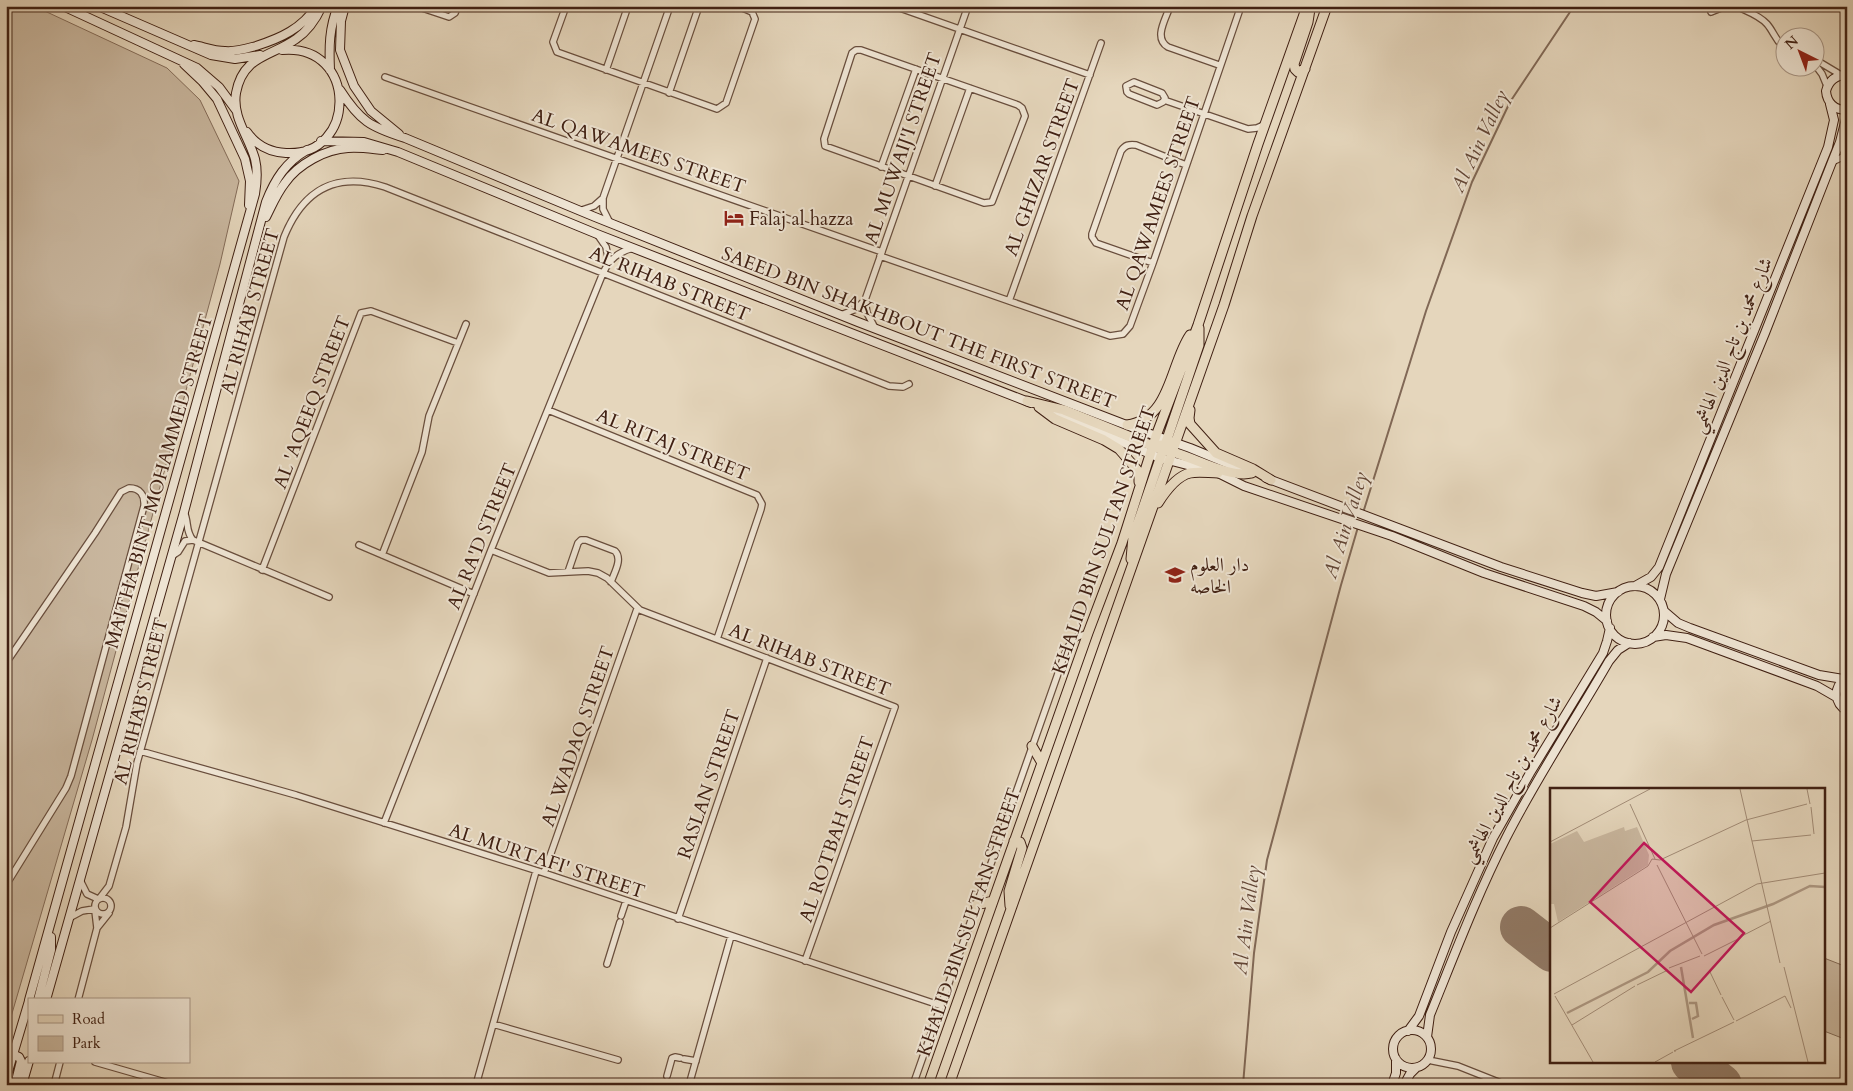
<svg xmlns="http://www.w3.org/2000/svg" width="1853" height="1091" viewBox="0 0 1853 1091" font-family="Cardo,Amiri,serif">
  <rect width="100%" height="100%" fill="#e5d6bc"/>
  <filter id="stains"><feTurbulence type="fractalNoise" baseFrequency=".004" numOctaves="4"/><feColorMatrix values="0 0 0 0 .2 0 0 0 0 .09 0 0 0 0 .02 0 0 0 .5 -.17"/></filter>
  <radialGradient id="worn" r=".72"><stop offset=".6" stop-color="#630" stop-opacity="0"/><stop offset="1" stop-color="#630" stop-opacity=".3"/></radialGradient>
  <!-- green -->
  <path fill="#c9b79f" stroke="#846c59" d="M 6,6 L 34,6 L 167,68 L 200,100 L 239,181 L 220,264 L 92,740 L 6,1034 Z
    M 1824,958 L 1847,967 L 1847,1040 L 1824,1031 Z"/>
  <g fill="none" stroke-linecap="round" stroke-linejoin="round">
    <!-- stream -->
    <path stroke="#816856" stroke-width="2" d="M 1363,513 L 1426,311 L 1472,182 L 1510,102 L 1574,6
      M 1243,1085 L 1254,953 L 1267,860 L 1341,585 L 1358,527"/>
    <!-- runway -->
    <path stroke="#927b68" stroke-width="42" d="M 1521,927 L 1552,951
      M 1692,1062 L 1721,1085"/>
    <defs>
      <path id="street" d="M 416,6 L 449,17 L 455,13 L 458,6
        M 566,6 L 553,42 L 557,52 L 717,109 L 726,103 L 755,19 L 752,12 L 738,6
        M 894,6 L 1090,75
        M 1170,6 C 1166,19 1153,38 1168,47 L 1219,65
        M 1736,6 C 1746,11 1759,15 1767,24 C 1774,32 1776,42 1786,49
        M 1711,12 L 1721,8 L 1731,6
        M 856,50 L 861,50 L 1018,105 L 1022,108 L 1025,116 L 992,202 L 984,203 L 825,146 L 824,139 L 852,53 Z
        M 1816,60 L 1841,75
        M 1816,66 L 1822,74 L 1827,86
        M 606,70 L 628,6
        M 385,77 L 882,252
        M 1134,82 L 1162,93 L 1165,98 L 1163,102 L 1157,105 L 1129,94 L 1127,92 L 1126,86 Z
        M 669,93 L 699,6
        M 1164,100 L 1248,129 L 1257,128 L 1266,124
        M 1841,137 L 1847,148
        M 1832,162 L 1847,155
        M 881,167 L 916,69
        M 935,186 L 970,88
        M 579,211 L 594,206 L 603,198
        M 610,223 L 603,209 L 603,198 L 670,6
        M 597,234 L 606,247 L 609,262
        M 880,256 L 1110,336 L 1123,334 L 1130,326 L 1153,263 L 1241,6
        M 1153,263 L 1096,243 L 1092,237 L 1092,234 L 1121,151 C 1125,145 1129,144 1136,145 L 1186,165
        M 1009,301 L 1101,43
        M 841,315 L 856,309 L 865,300
        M 875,328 L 867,313 L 865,300 L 968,6
        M 548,410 L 757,495 L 762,504 L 761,509 L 717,639
        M 184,512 C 189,522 185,531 193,540
        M 359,545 L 474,594
        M 491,550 L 549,573 L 588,571 L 598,573 L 607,578 L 640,610 L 895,707 L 805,961
        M 382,555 L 422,452 L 429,416 L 466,324
        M 172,556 L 178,552 L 185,541 L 193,540 L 329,597
        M 262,570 L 361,313 L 371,311 L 458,343
        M 568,572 L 578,543 L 581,540 L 586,540 L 615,551 C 623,559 614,573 611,582
        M 6,663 L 95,533 L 121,492 L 129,488 C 140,488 145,495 144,506 L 71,776 L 66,788 L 6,885
        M 140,751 L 296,795 L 544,873 L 942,1006
        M 384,823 L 491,550 L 603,273 C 610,259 618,252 633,248
        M 544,873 L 637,609
        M 80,880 L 87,894 L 98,899
        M95 906a8 8 0 1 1 16 0a8 8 0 1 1-16 0Z
        M 99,899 L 109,886 L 126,827 L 137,763 L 284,237 C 303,190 336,171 385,187 L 889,386 L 903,387 L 909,384
        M 621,916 L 626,901
        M 69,918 L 82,911 L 94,909
        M 678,919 L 767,658
        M 97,928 L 109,913
        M 607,964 L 620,922
        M 78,1000 L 97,928 L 95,911
        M 493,1024 L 618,1060
        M 684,1059 L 696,1061
        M 1428,1060 L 1458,1066 L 1506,1085
        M 95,1062 L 175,1085
        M 667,1076 L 672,1058 L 675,1057 L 680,1058
        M 690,1082 L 698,1085
        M 54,1085 L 60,1062
        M 476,1085 L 536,871
        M 689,1085 L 731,936
        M 913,1085 L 1067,648 L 1075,638 L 1088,633"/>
      <path id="secondary" d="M 63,6 L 197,68 L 219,87 L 236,110
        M 98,6 L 211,55 L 235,59 L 260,55
        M 345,6 L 341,21 L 340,50 L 354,86 L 371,111 L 399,134
        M 194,45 C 204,47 214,51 225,51 C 236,52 245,49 256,46 C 281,38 301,29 317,6
        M 184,64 L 202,81 L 217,99 L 245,159 L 250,181 L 249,205
        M 330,70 C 329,47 329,28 338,6
        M 1847,75 C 1836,75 1829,80 1826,91 C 1827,103 1835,110 1847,110
        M 340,90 C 360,121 370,127 405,138 L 595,217 L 858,322 L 1142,431 L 1190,448 L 1251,473
        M 247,132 C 256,145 270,152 286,153 C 358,157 358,43 282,50
        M 321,141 L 364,142 L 398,152 L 597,234 L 1031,403
        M 266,217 C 272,205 277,193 285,183 C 298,164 326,149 348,148 C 360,147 372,149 383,150
        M 1046,410 L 1160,458 L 1218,473 L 1244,486 L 1392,536 L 1484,573 L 1584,606 L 1596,612 L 1607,621
        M 1266,478 L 1501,567 L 1582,593 L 1596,596 L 1618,592
        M 1635,586 L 1651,577 L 1659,567 L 1828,147 L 1834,120 L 1830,104
        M1606 615a29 29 0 1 1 58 0a29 29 0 1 1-58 0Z
        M 1660,599 L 1666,574 L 1765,333 L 1832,162 L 1840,142 L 1847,115
        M 1664,611 L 1678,623 L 1690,628 L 1819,675 L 1843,679
        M 1653,637 L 1666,635 L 1687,638 L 1817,686 L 1836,697
        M 1845,678 C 1833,688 1834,703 1847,711
        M 29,1000 L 255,194 C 257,182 258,171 255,159 C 249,137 232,117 236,93 C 243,55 271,57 296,39 C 308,31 316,19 322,6
        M 38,1000 L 51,950 L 51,937
        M 46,1000 L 184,512 L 266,202 C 275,179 286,162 307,150
        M1393 1049a19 19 0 1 1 38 0a19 19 0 1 1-38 0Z
        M 1408,1031 L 1419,1016 L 1451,932 L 1493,838 L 1530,773 L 1603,653 L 1607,641 L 1610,628
        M 1427,1037 L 1430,1015 C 1454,956 1477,895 1506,838 C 1537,777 1575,720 1609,661 L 1618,650 L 1629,643
        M 13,1054 L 19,1057 L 21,1061 L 15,1085
        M 6,1078 L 29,1001
        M 22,1085 L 29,1061
        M 1392,1085 L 1396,1073 L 1396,1059
        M 1404,1085 L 1410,1074 L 1416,1068"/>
      <path id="primary" d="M 1305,69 L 1298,72 L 1295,69 L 1294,64 L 1308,22 L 1310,9
        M 1027,401 L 1064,410 L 1163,450 L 1174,443
        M 1039,407 L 1055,419 L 1104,440 L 1119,449 L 1139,472 L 1139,482
        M 1190,410 L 1189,418 L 1190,424 L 1216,453 L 1253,469 L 1271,480
        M 1127,425 C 1171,419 1170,364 1190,335
        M 1165,450 C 1191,455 1228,479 1252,473
        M 1163,451 L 1199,345 L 1199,328
        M 1158,503 C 1165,492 1177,476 1190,473 C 1199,471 1209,473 1218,473
        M 1131,559 L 1133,537 L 1163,450 L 1161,445
        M 1032,746 L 1042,763
        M 976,905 L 993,901
        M 1010,906 L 1009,891 L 1022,848 L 1020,842 L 1014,841
        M 928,1085 L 1088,633 L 1122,543 L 1156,436 L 1198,325 L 1258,144 L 1307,6
        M 949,1085 L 1224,305 L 1252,216 L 1327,6"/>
    </defs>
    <!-- street casing -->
    <use href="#street" stroke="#694e3d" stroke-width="8"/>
    <!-- secondary casing -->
    <use href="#secondary" stroke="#402013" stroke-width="10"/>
    <!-- primary casing -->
    <use href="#primary" stroke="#402013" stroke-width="11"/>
    <!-- street -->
    <use href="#street" stroke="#eee4d3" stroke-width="5.5"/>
    <!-- secondary -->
    <use href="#secondary" stroke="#eee4d3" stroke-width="8"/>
    <!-- primary -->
    <use href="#primary" stroke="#e5d6bc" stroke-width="9"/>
  </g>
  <!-- icons -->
  <defs>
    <symbol id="hotel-bare" viewBox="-9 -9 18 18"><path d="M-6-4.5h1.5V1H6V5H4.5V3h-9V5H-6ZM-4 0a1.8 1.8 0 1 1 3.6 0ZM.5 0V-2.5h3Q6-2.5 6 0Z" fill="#8f2418" stroke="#eee4d3" stroke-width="2.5" paint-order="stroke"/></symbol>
    <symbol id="school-bare" viewBox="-9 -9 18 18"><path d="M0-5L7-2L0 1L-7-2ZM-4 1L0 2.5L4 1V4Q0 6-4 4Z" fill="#8f2418" stroke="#eee4d3" stroke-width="2.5" paint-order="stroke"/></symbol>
  </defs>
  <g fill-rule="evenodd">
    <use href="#hotel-bare" x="720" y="204" width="28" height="28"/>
    <use href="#school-bare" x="1161" y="561" width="28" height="28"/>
  </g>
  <g text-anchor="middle" stroke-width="4" stroke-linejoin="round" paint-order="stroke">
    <!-- street labels -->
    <g font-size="19" fill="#402013" stroke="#eee4d3">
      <text transform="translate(902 148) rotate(-71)" y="7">AL MUWAIJ'I STREET</text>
      <text transform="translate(639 150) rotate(19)" y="7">AL QAWAMEES STREET</text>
      <text transform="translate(1041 167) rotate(-70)" y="7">AL GHIZAR STREET</text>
      <text transform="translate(1157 203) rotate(-71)" y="7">AL QAWAMEES STREET</text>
      <text transform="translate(670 283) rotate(22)" y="7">AL RIHAB STREET</text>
      <text transform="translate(249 311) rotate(-74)" y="7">AL RIHAB STREET</text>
      <text transform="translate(919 327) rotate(21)" y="7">SAEED BIN SHAKHBOUT THE FIRST STREET</text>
      <text transform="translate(1731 345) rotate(-68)" y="7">شارع محمد بن تاج الدين الهاشمي</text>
      <text transform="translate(311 402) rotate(-69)" y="7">AL 'AQEEQ STREET</text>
      <text transform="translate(673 444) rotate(22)" y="7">AL RITAJ STREET</text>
      <text transform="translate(158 481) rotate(-74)" y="7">MAITHA BINT MOHAMMED STREET</text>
      <text transform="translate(481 536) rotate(-68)" y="7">AL RA'D STREET</text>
      <text transform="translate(1103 540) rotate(-71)" y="7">KHALID BIN SULTAN STREET</text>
      <text transform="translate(810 659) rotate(21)" y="7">AL RIHAB STREET</text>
      <text transform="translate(140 701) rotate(-76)" y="7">AL RIHAB STREET</text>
      <text transform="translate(577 736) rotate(-71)" y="7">AL WADAQ STREET</text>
      <text transform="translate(1511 779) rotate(-61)" y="7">شارع محمد بن تاج الدين الهاشمي</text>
      <text transform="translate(708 784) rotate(-71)" y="7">RASLAN STREET</text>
      <text transform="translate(836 829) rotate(-71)" y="7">AL ROTBAH STREET</text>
      <text transform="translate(547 860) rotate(18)" y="7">AL MURTAFI' STREET</text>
      <text transform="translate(968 922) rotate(-71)" y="7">KHALID BIN SULTAN STREET</text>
    </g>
    <!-- poi labels -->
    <g font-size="19" fill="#402013" stroke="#eee4d3" text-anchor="start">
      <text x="749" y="225">Falaj al hazza</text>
      <text x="1190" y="571">دار العلوم<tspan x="1190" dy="22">الخاصه</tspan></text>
    </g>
    <!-- water labels -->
    <g font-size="20" font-style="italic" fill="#614435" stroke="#eee4d3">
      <text transform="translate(1479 141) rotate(-65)" y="7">Al Ain Valley</text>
      <text transform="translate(1345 525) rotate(-73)" y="7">Al Ain Valley</text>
      <text transform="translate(1246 920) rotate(-83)" y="7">Al Ain Valley</text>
    </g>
  </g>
  <!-- overview -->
  <g transform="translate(1550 788)">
    <rect width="275" height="275" fill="#e5d6bc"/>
    <path d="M 74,39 L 75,43 L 87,39 L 99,67 L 98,77 L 8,134 L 4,116 L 0,116 L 0,56 L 27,43 L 34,54 Z" fill="#c9b79f"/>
    <path fill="none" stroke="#ad9883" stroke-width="2.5" d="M 131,179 L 143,250M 139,215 L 146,215 L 148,228 L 142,231M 17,225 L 98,184 L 120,163 L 164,137 L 223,116 L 260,98 L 275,99"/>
    <path fill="none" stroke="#a38d78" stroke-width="1" d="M 190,1 L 230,175M 257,1 L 260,16M 80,16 L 105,71M 261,19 L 264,46M 202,53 L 261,47M 0,54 L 100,1M 107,77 L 152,166M 0,140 L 98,78 L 102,71 L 110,72 L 196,32 L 257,16M 190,149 L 221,133M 154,168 L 188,151M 234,179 L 258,274M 119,180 L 150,168M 160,184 L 171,207M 87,197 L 118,182M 4,206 L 207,96 L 275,85M 5,208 L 43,274M 172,209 L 184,232M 186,233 L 235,208 L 241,220M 22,237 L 85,198M 126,263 L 124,263 L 184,234M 105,274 L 123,264"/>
    <path fill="#c2185b" fill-opacity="0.15" stroke="#c2185b" stroke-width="2.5" d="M 94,55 L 194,145 L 141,204 L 40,114 Z"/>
    <rect width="275" height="275" fill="none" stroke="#402013" stroke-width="2.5"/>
  </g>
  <!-- margin -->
  <rect width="1853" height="1091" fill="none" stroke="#e5d6bc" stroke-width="25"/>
  <rect x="8" y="8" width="1838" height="1076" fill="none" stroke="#402013" stroke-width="2.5"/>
  <rect x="12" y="12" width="1828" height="1066" fill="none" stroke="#402013"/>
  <!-- legend -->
  <rect x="28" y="998" width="162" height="65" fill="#eee4d3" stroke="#a89686"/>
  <rect x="38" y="1015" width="25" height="8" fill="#e5d6bc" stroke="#a89686"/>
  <text x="72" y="1024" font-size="15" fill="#402013">Road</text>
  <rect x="38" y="1036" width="25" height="15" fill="#c9b79f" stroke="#a89686"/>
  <text x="72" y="1048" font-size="15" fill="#402013">Park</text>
  <!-- north arrow -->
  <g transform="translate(1800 52) rotate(318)"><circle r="24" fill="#eee4d3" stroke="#a89686"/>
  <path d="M0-4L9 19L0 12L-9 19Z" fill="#8f2418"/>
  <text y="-8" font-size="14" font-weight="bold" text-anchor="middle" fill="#402013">N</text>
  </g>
  <rect width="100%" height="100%" filter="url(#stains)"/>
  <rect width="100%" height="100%" fill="url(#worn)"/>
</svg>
